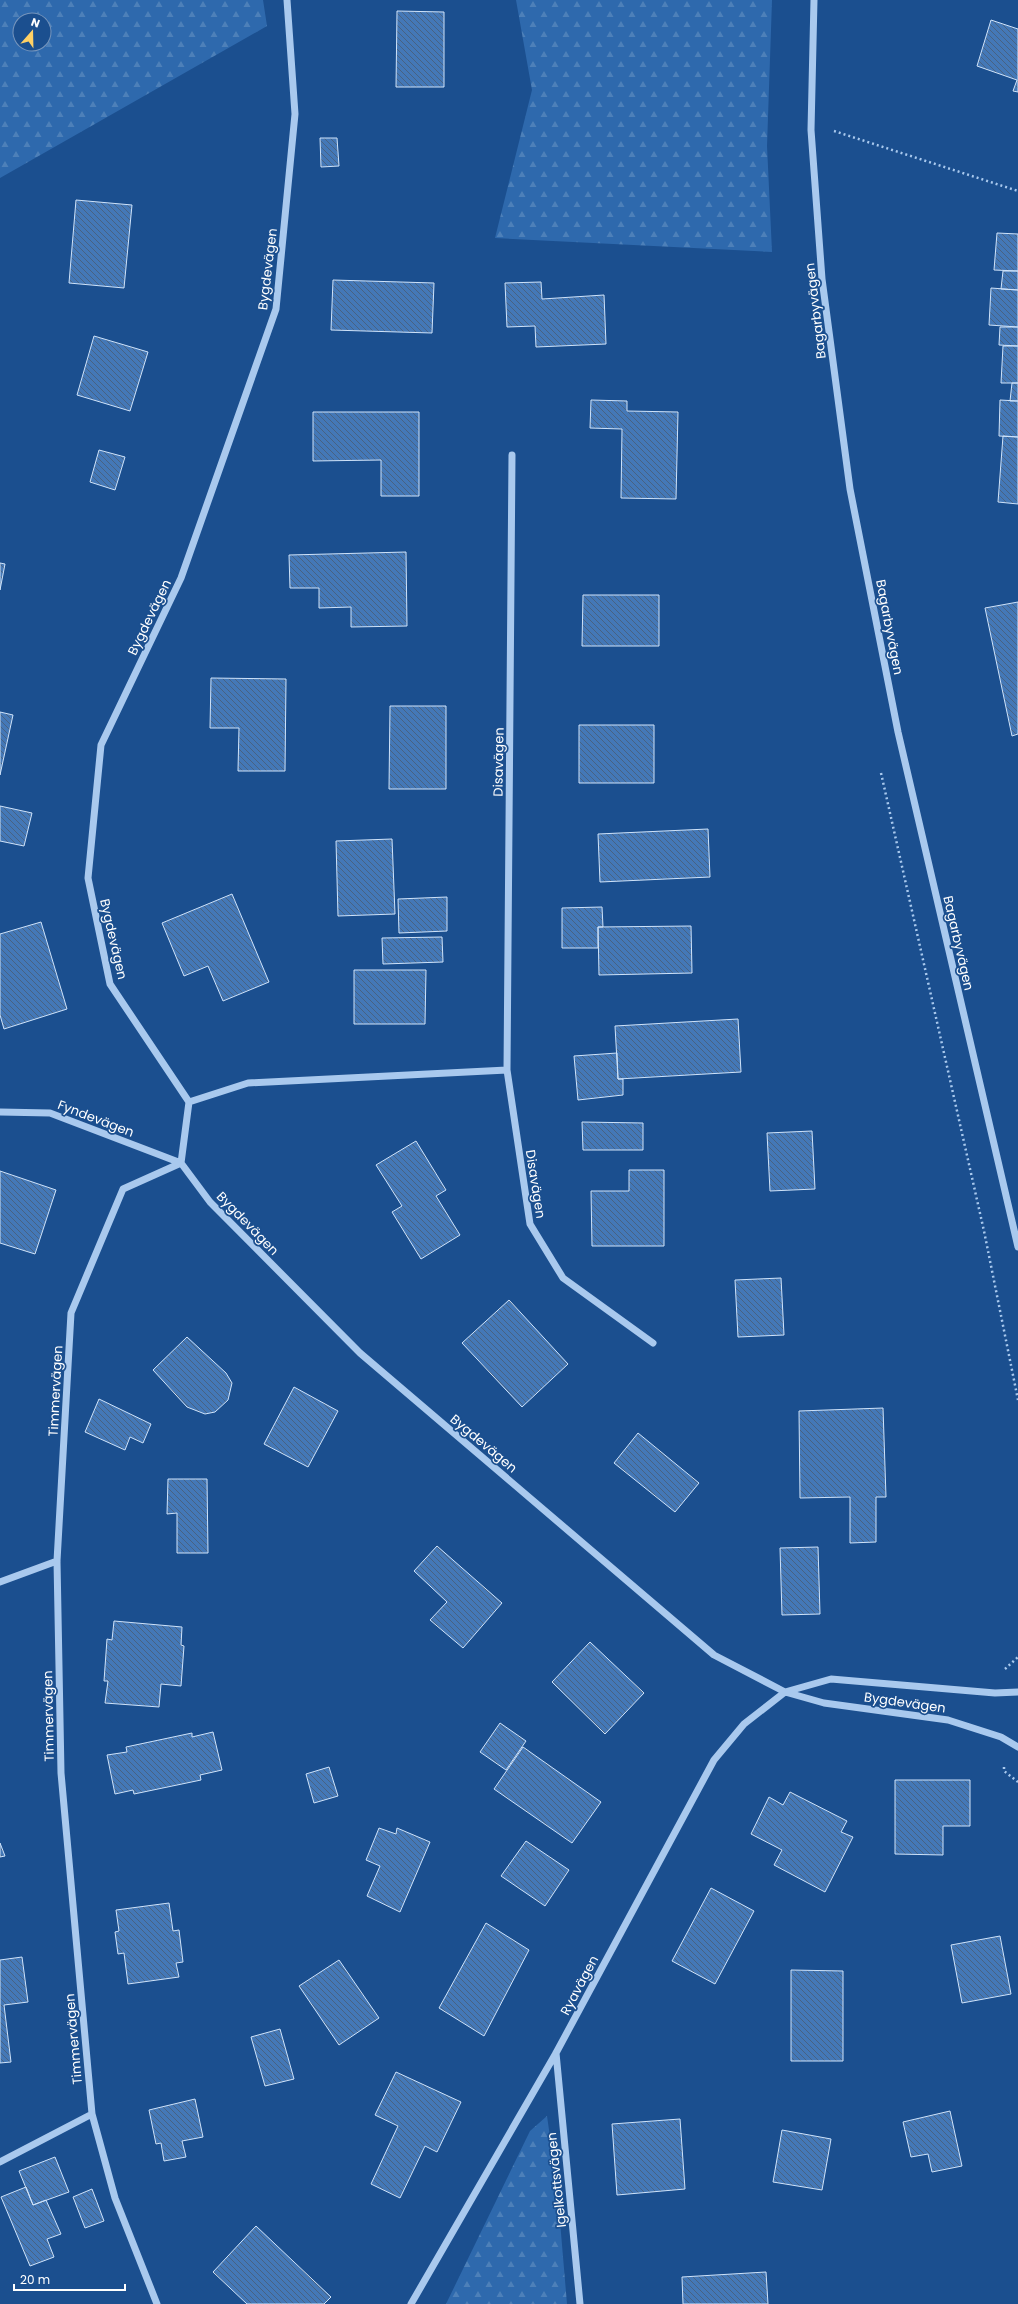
<svg xmlns="http://www.w3.org/2000/svg" width="1018" height="2304" viewBox="0 0 1018 2304" font-family="Poppins,sans-serif">
  <defs>
    <pattern id="forest-firs" width="22" height="20" patternUnits="userSpaceOnUse"><rect width="22" height="20" fill="#2e69ad"/><path d="M5 1l3.5 6h-7zM16 11l3.5 6h-7z" fill="#4d80b9"/></pattern>
    <pattern id="building-back-hatch" width="6" height="6" patternUnits="userSpaceOnUse"><rect width="6" height="6" fill="#4478b7"/><path d="M-1 5l2 2M0 0l6 6M5-1l2 2" fill="none" stroke="#486282"/></pattern>
  </defs>
  <rect width="100%" height="100%" fill="#1b4f8f"/>
  <!-- forest -->
  <path fill="url(#forest-firs)" fill-rule="evenodd" d="M 0,0 L 263,0 L 267,26 L 0,178 ZM 20,20 L 44,20 L 44,44 L 20,44 Z
    M 516,0 L 772,0 L 767,146 L 772,252 L 495,238 L 532,90 Z
    M 547,2116 L 557,2186 L 567,2304 L 446,2304 L 530,2131 Z"/>
  <!-- building -->
  <path fill="url(#building-back-hatch)" stroke="#cfe3fa" d="M 397,11 L 444,12 L 444,87 L 396,87 Z
    M 991,20 L 1018,29 L 1018,92 L 1013,91 L 1017,80 L 977,66 Z
    M 320,138 L 337,138 L 339,166 L 321,167 Z
    M 76,200 L 132,205 L 124,288 L 69,283 Z
    M 997,233 L 1018,234 L 1018,271 L 994,270 Z
    M 1003,271 L 1018,271 L 1018,290 L 1001,289 Z
    M 333,280 L 434,283 L 432,333 L 331,330 Z
    M 541,282 L 542,299 L 604,295 L 606,344 L 536,347 L 535,326 L 507,327 L 505,283 Z
    M 991,288 L 1018,290 L 1018,327 L 989,325 Z
    M 1000,327 L 1018,327 L 1018,346 L 999,345 Z
    M 94,336 L 148,352 L 130,411 L 77,395 Z
    M 1003,346 L 1018,346 L 1018,383 L 1001,383 Z
    M 1012,383 L 1018,383 L 1018,401 L 1010,401 Z
    M 591,400 L 627,401 L 627,411 L 678,412 L 676,499 L 621,498 L 622,429 L 590,428 Z
    M 1000,400 L 1018,401 L 1018,437 L 999,436 Z
    M 313,412 L 419,412 L 419,496 L 381,496 L 381,460 L 313,461 Z
    M 1003,436 L 1018,437 L 1018,504 L 998,502 Z
    M 99,450 L 125,457 L 115,490 L 90,482 Z
    M 406,552 L 407,626 L 351,627 L 351,607 L 319,608 L 319,588 L 290,588 L 289,555 Z
    M 0,563 L 5,564 L 0,590 Z
    M 583,595 L 659,595 L 659,646 L 582,646 Z
    M 1018,602 L 1018,734 L 1012,736 L 985,608 Z
    M 211,678 L 286,679 L 285,771 L 238,771 L 239,728 L 210,728 Z
    M 390,706 L 446,706 L 446,789 L 389,789 Z
    M 0,712 L 13,715 L 0,775 Z
    M 579,725 L 654,725 L 654,783 L 579,783 Z
    M 0,806 L 32,813 L 24,846 L 0,841 Z
    M 708,829 L 710,877 L 600,882 L 598,834 Z
    M 392,839 L 395,914 L 338,916 L 336,841 Z
    M 232,894 L 269,982 L 223,1001 L 208,966 L 184,976 L 162,923 Z
    M 447,897 L 447,931 L 399,933 L 398,899 Z
    M 602,907 L 603,927 L 598,927 L 598,948 L 562,948 L 562,908 Z
    M 41,922 L 67,1009 L 4,1029 L 0,1015 L 0,934 Z
    M 691,926 L 692,973 L 599,975 L 598,927 Z
    M 442,937 L 443,962 L 383,964 L 382,938 Z
    M 354,970 L 426,970 L 425,1024 L 354,1024 Z
    M 738,1019 L 741,1072 L 618,1079 L 615,1026 Z
    M 617,1053 L 618,1079 L 623,1079 L 623,1095 L 578,1100 L 574,1056 Z
    M 582,1122 L 643,1123 L 643,1150 L 583,1150 Z
    M 812,1131 L 815,1189 L 770,1191 L 767,1133 Z
    M 416,1141 L 446,1190 L 436,1196 L 460,1235 L 421,1259 L 392,1212 L 402,1206 L 376,1165 Z
    M 629,1170 L 664,1170 L 664,1246 L 592,1246 L 591,1191 L 629,1191 Z
    M 0,1171 L 56,1190 L 35,1254 L 0,1243 Z
    M 781,1278 L 784,1335 L 738,1337 L 735,1280 Z
    M 509,1300 L 568,1364 L 522,1407 L 462,1343 Z
    M 187,1337 L 226,1373 L 232,1383 L 228,1400 L 215,1412 L 205,1414 L 187,1407 L 153,1370 Z
    M 294,1387 L 338,1411 L 308,1467 L 264,1444 Z
    M 99,1399 L 151,1424 L 143,1443 L 130,1437 L 125,1450 L 85,1432 Z
    M 883,1408 L 886,1497 L 876,1497 L 876,1542 L 850,1543 L 850,1497 L 800,1498 L 799,1411 Z
    M 638,1433 L 699,1483 L 675,1512 L 614,1463 Z
    M 168,1479 L 207,1479 L 208,1553 L 177,1553 L 177,1513 L 167,1514 Z
    M 437,1546 L 502,1603 L 463,1648 L 430,1620 L 447,1602 L 414,1571 Z
    M 818,1547 L 820,1614 L 782,1615 L 780,1548 Z
    M 114,1621 L 182,1627 L 181,1645 L 184,1646 L 181,1686 L 161,1684 L 159,1707 L 105,1703 L 108,1681 L 104,1681 L 107,1639 L 112,1640 Z
    M 590,1642 L 644,1693 L 605,1734 L 552,1682 Z
    M 500,1723 L 526,1741 L 506,1770 L 480,1752 Z
    M 213,1732 L 222,1770 L 200,1775 L 201,1780 L 134,1794 L 133,1790 L 115,1794 L 107,1755 L 127,1752 L 126,1747 L 192,1733 L 192,1737 Z
    M 523,1747 L 601,1802 L 572,1843 L 494,1789 Z
    M 329,1767 L 338,1796 L 314,1803 L 306,1774 Z
    M 895,1780 L 970,1780 L 970,1826 L 943,1826 L 943,1855 L 895,1854 Z
    M 790,1792 L 847,1821 L 841,1832 L 853,1837 L 825,1892 L 774,1865 L 782,1850 L 751,1834 L 769,1797 L 783,1805 Z
    M 379,1828 L 396,1834 L 397,1828 L 430,1842 L 400,1912 L 367,1896 L 380,1866 L 366,1860 Z
    M 526,1841 L 569,1870 L 545,1906 L 501,1876 Z
    M 0,1843 L 5,1856 L 0,1857 Z
    M 711,1888 L 754,1911 L 715,1984 L 672,1961 Z
    M 169,1903 L 173,1931 L 179,1930 L 183,1962 L 176,1963 L 179,1977 L 128,1984 L 124,1953 L 118,1954 L 115,1932 L 119,1931 L 116,1910 Z
    M 486,1923 L 529,1950 L 484,2036 L 439,2008 Z
    M 1000,1936 L 1011,1994 L 962,2003 L 951,1945 Z
    M 22,1957 L 28,2002 L 4,2005 L 11,2062 L 0,2063 L 0,1960 Z
    M 339,1960 L 379,2018 L 339,2045 L 299,1986 Z
    M 791,1970 L 843,1971 L 843,2061 L 791,2061 Z
    M 280,2029 L 294,2079 L 265,2086 L 251,2037 Z
    M 396,2072 L 461,2102 L 437,2152 L 425,2146 L 400,2198 L 371,2184 L 398,2126 L 375,2115 Z
    M 195,2099 L 203,2137 L 182,2141 L 186,2157 L 164,2161 L 161,2143 L 156,2144 L 149,2110 Z
    M 950,2111 L 962,2166 L 932,2172 L 928,2154 L 911,2157 L 903,2122 Z
    M 680,2119 L 685,2189 L 617,2195 L 612,2124 Z
    M 782,2130 L 831,2139 L 822,2190 L 773,2182 Z
    M 55,2157 L 69,2192 L 33,2205 L 19,2171 Z
    M 26,2187 L 33,2205 L 46,2200 L 61,2234 L 47,2239 L 54,2257 L 30,2266 L 1,2197 Z
    M 92,2189 L 104,2221 L 85,2228 L 73,2197 Z
    M 256,2226 L 331,2297 L 324,2304 L 247,2304 L 213,2272 Z
    M 766,2272 L 768,2304 L 683,2304 L 682,2277 Z"/>
  <g fill="none" stroke-linecap="round" stroke-linejoin="round">
    <!-- path -->
    <path stroke="#a9c9ee" stroke-width="2.5" stroke-dasharray="2 3" stroke-linecap="butt" d="M 834,131 L 1018,191
      M 881,773 L 984,1231 L 1018,1400
      M 1005,1669 L 1018,1657
      M 1004,1767 L 1004,1771 L 1018,1782"/>
    <!-- minor -->
    <path stroke="#a9c9ee" stroke-width="7" d="M 287,0 L 295,114 L 276,309 L 181,578 L 101,745 L 88,878 L 110,984 L 189,1102 L 181,1163 L 210,1202 L 360,1353 L 714,1655 L 785,1692 L 824,1703 L 948,1720 L 1001,1737 L 1018,1747
      M 814,0 L 811,130 L 822,279 L 850,489 L 898,732 L 1018,1247
      M 507,1070 L 512,455
      M 189,1102 L 248,1083 L 507,1070 L 530,1224 L 563,1278 L 653,1343
      M 0,1112 L 50,1113 L 181,1163
      M 0,1582 L 57,1561
      M 556,2053 L 580,2304
      M 0,2162 L 92,2114
      M 157,2304 L 115,2198 L 92,2114 L 61,1773 L 57,1561 L 71,1313 L 123,1189 L 181,1163
      M 411,2304 L 556,2053 L 714,1760 L 744,1724 L 785,1692 L 831,1679 L 995,1693 L 1018,1692"/>
  </g>
  <g text-anchor="middle" stroke-width="3.5" stroke-linejoin="round" paint-order="stroke">
    <!-- street labels -->
    <g font-size="13" fill="#fff" stroke="#1b4f8f">
      <text transform="translate(267 269) rotate(-83)" y="5">Bygdevägen</text>
      <text transform="translate(815 311) rotate(-97)" y="5">Bagarbyvägen</text>
      <text transform="translate(149 617) rotate(-64)" y="5">Bygdevägen</text>
      <text transform="translate(890 627) rotate(79)" y="5">Bagarbyvägen</text>
      <text transform="translate(498 762) rotate(-89)" y="5">Disavägen</text>
      <text transform="translate(114 939) rotate(77)" y="5">Bygdevägen</text>
      <text transform="translate(959 943) rotate(77)" y="5">Bagarbyvägen</text>
      <text transform="translate(96 1118) rotate(21)" y="5">Fyndevägen</text>
      <text transform="translate(536 1184) rotate(81)" y="5">Disavägen</text>
      <text transform="translate(248 1223) rotate(46)" y="5">Bygdevägen</text>
      <text transform="translate(55 1391) rotate(-87)" y="5">Timmervägen</text>
      <text transform="translate(484 1443) rotate(40)" y="5">Bygdevägen</text>
      <text transform="translate(905 1702) rotate(8)" y="5">Bygdevägen</text>
      <text transform="translate(48 1716) rotate(-91)" y="5">Timmervägen</text>
      <text transform="translate(579 1985) rotate(-62)" y="5">Ryavägen</text>
      <text transform="translate(73 2039) rotate(-95)" y="5">Timmervägen</text>
      <text transform="translate(556 2180) rotate(-96)" y="5">Igelkottsvägen</text>
    </g>
  </g>
  <!-- north arrow -->
  <g transform="translate(32 32) rotate(20)"><circle r="19" fill="#1b4f8f" stroke="#7695bc"/>
  <path d="M0-3L7 15L0 10L-7 15Z" fill="#ffd166"/>
  <text y="-6" font-size="11" font-weight="bold" text-anchor="middle" fill="#ffffff">N</text>
  </g>
  <!-- scale -->
  <path d="M14 2284v6h111v-6" fill="none" stroke="#ffffff" stroke-width="2"/>
  <text x="20" y="2284" font-size="12" fill="#ffffff" stroke="#1b4f8f" stroke-width="3" paint-order="stroke">20 m</text>
</svg>
